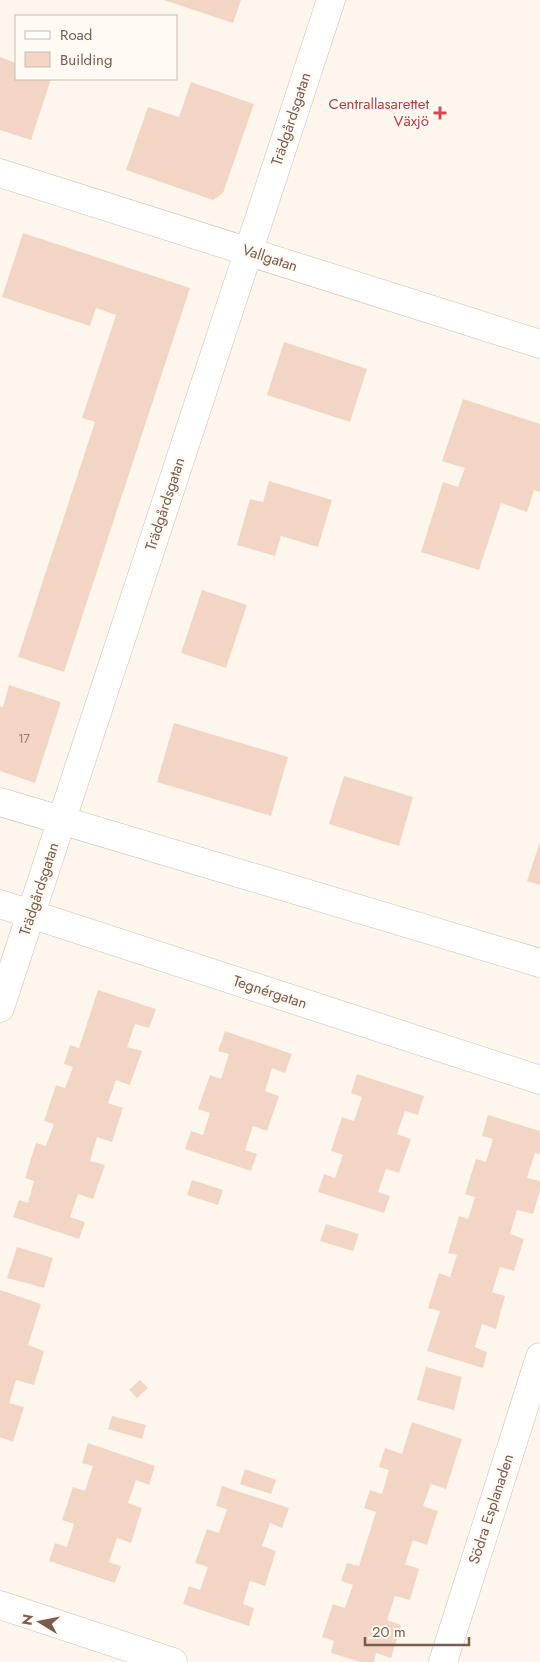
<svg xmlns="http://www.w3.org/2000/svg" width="540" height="1662" viewBox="0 0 540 1662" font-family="Jost,sans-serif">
  <rect width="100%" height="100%" fill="#fdf6ec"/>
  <!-- building -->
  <path fill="#f3d5c3" d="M 164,0 L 241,0 L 233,23 Z
    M 0,57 L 16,63 L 16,79 L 51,79 L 31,140 L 0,130 Z
    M 191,82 L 254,104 L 223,193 L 213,200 L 126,170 L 148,107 L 179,117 Z
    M 23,233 L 190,288 L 64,672 L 18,657 L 95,422 L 82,418 L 116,315 L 96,308 L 90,326 L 2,297 Z
    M 284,342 L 367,369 L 350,422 L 267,395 Z
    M 463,399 L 540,424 L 540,492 L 534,490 L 527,512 L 501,503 L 479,570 L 421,552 L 443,482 L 458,487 L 465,468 L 442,461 Z
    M 269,481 L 332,500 L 318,547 L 281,536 L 275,556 L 237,545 L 250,499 L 263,502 Z
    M 202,590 L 247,605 L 226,668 L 181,653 Z
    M 9,685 L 61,702 L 35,783 L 0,771 L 0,706 L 3,707 Z
    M 174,723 L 288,757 L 271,816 L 157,782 Z
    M 344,776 L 413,797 L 399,846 L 329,824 Z
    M 540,842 L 540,885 L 527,881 Z
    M 98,990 L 156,1009 L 149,1028 L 135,1024 L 127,1047 L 142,1051 L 130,1085 L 116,1080 L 108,1103 L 123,1108 L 112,1142 L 97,1137 L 90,1161 L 105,1165 L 93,1199 L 78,1194 L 70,1217 L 85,1222 L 79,1239 L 13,1217 L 19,1200 L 28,1203 L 34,1181 L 25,1178 L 36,1143 L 46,1146 L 54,1124 L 44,1121 L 56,1085 L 65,1088 L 73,1067 L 64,1064 L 70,1045 L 79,1048 Z
    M 225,1031 L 292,1054 L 285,1073 L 272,1068 L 265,1091 L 279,1096 L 267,1131 L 253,1126 L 245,1150 L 257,1154 L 251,1171 L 185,1149 L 191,1131 L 203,1135 L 210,1113 L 198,1109 L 210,1075 L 221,1079 L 229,1054 L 218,1051 Z
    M 357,1074 L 424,1096 L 418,1115 L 405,1111 L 397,1134 L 411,1139 L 399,1173 L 386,1169 L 378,1192 L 390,1196 L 384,1213 L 318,1192 L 324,1174 L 335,1178 L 343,1155 L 331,1151 L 342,1117 L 354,1121 L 362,1097 L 351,1093 Z
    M 488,1115 L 540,1131 L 540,1154 L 535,1153 L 527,1178 L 540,1181 L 540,1190 L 533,1214 L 517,1210 L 510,1234 L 524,1239 L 514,1271 L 500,1267 L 492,1292 L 505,1296 L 496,1329 L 482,1324 L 475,1347 L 487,1352 L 483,1368 L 427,1351 L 440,1311 L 428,1308 L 439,1273 L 450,1277 L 457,1255 L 448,1253 L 459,1216 L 468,1219 L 475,1197 L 465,1194 L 476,1159 L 486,1162 L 493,1139 L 482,1136 Z
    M 192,1180 L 223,1190 L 218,1205 L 187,1195 Z
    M 326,1224 L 359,1234 L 353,1251 L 320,1241 Z
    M 17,1247 L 53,1258 L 44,1288 L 7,1278 Z
    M 0,1290 L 41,1304 L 28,1345 L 44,1351 L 34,1385 L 16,1380 L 9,1403 L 24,1407 L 13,1442 L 0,1437 Z
    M 426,1367 L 462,1377 L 454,1410 L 417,1400 Z
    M 140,1380 L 148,1388 L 137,1398 L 129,1390 Z
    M 112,1416 L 146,1425 L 142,1439 L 108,1429 Z
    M 412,1422 L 462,1439 L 446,1489 L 431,1484 L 423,1506 L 438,1511 L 427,1545 L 413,1540 L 405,1564 L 419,1569 L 410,1600 L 395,1596 L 387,1620 L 401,1625 L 391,1658 L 376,1653 L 374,1662 L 360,1662 L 331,1653 L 334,1641 L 322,1637 L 333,1604 L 345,1608 L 353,1585 L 341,1581 L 347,1563 L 359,1566 L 376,1512 L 364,1508 L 370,1490 L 382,1494 L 389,1470 L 379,1467 L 385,1448 L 402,1454 Z
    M 88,1443 L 155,1466 L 149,1485 L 136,1480 L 128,1503 L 142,1508 L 131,1543 L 117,1538 L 109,1562 L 121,1566 L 115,1583 L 49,1561 L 55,1543 L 67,1547 L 74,1524 L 62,1520 L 73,1487 L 85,1491 L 93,1466 L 82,1463 Z
    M 245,1469 L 276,1480 L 271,1494 L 240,1484 Z
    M 222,1486 L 289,1508 L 282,1528 L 270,1523 L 262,1546 L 276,1551 L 265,1586 L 250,1581 L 243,1604 L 254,1608 L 249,1626 L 183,1604 L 189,1586 L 200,1590 L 208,1567 L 195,1563 L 207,1529 L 219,1533 L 227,1509 L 216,1506 Z"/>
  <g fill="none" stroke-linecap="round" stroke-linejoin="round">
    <defs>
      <path id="street" d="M 0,173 L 540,344
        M 0,802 L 540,963
        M 0,904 L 540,1080
        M 0,1008 L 331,0
        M 0,1605 L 173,1662
        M 443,1662 L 540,1357"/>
    </defs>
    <!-- street casing -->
    <use href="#street" stroke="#d1beb0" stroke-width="29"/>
    <!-- street -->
    <use href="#street" stroke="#fff" stroke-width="28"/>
  </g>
  <!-- markers -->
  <path fill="#e0444e" stroke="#fffaf3" stroke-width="2" d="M437.5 105.5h5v5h5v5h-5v5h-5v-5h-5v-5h5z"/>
  <g text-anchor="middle" stroke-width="5" stroke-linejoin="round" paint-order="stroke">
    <!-- number labels -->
    <g font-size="12" fill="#987a6a">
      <text x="24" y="743">17</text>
    </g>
    <!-- health labels -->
    <g font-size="15" fill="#be3a42" stroke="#fffaf3" text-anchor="end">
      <text x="429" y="109">Centrallasarettet<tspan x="429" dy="17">Växjö</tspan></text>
    </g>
    <!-- street labels -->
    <g font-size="15" fill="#7a5c4d" stroke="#fffaf3">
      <text transform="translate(291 119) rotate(-72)" y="5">Trädgårdsgatan</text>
      <text transform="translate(270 258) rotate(18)" y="5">Vallgatan</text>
      <text transform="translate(165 504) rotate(-72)" y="5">Trädgårdsgatan</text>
      <text transform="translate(39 889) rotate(-72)" y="5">Trädgårdsgatan</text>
      <text transform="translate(270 992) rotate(18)" y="5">Tegnérgatan</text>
      <text transform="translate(491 1509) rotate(-72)" y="5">Södra Esplanaden</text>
    </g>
  </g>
  <!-- legend -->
  <rect x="15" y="15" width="162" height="65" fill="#fffaf3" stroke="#cabbb1"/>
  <rect x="25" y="31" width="25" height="8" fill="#ffffff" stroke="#cabbb1"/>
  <text x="60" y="40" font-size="15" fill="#7a5c4d">Road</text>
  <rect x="25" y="52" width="25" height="15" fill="#f3d5c3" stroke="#cabbb1"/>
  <text x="60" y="65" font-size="15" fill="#7a5c4d">Building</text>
  <!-- north arrow -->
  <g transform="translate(40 1622) rotate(280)" stroke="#fffaf3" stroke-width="4" paint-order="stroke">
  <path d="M0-4L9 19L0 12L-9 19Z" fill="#7a5c4d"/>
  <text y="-8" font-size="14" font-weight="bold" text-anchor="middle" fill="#7a5c4d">N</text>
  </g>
  <!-- scale -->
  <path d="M365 1637v8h104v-8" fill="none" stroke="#7a5c4d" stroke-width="2.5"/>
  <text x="372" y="1637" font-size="15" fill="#7a5c4d" stroke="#fffaf3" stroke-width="4" paint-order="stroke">20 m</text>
</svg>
